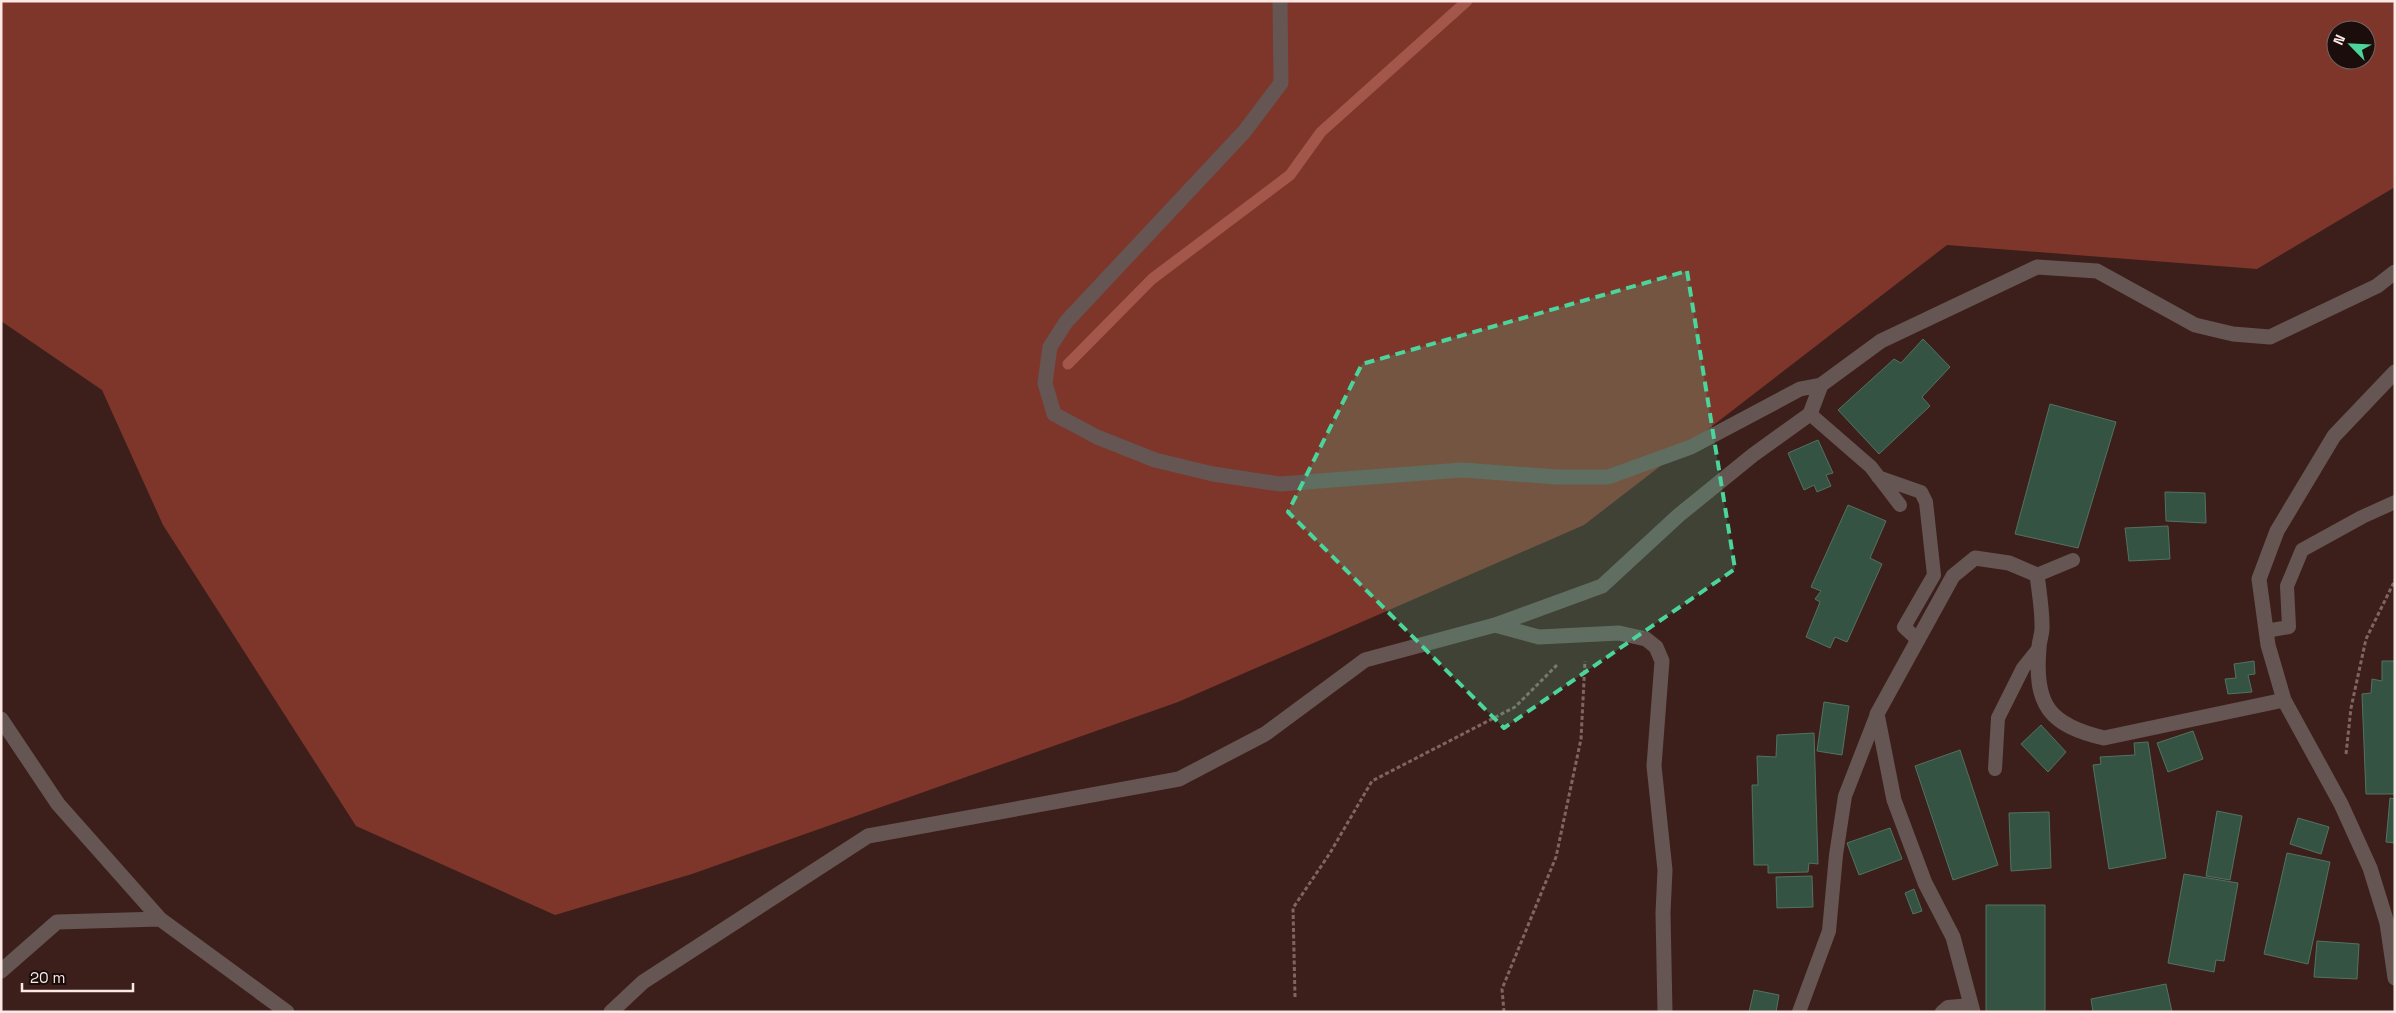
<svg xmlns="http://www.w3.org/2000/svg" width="2396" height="1013" viewBox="0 0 2396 1013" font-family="'Space Grotesk',sans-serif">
  <rect width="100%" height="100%" fill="#3c1f1b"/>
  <!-- forest -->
  <path fill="#7e362b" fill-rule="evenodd" d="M 1,1 L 2395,1 L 2395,187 L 2257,269 L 1947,245 L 1584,525 L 1178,702 L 692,874 L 555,915 L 356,826 L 163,525 L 102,390 L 1,321 ZM 2336,30 L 2366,30 L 2366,60 L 2336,60 Z"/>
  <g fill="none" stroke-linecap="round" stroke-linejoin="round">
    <!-- stream -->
    <path stroke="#a3574b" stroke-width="11" d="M 1068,364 L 1152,279 L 1290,175 L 1321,132 L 1467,1"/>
  </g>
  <!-- building -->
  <path fill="#345343" stroke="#527261" d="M 1923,339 L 1950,367 L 1922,397 L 1930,406 L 1879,454 L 1838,410 L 1894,359 L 1901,363 Z
    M 2050,404 L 2116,422 L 2078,548 L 2015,534 Z
    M 1818,440 L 1833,473 L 1826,475 L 1831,486 L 1817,492 L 1814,485 L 1804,490 L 1788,453 Z
    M 2165,492 L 2205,493 L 2206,523 L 2166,521 Z
    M 1848,505 L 1886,521 L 1870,558 L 1882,564 L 1847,642 L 1835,637 L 1830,648 L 1806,637 L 1820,602 L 1815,599 L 1821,591 L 1811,587 Z
    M 2168,526 L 2170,559 L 2129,561 L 2125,528 Z
    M 2254,661 L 2255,674 L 2248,675 L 2252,692 L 2228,694 L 2225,679 L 2236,678 L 2234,664 Z
    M 2382,661 L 2395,661 L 2395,794 L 2366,794 L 2362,694 L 2371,693 L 2372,679 L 2382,681 Z
    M 1824,702 L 1849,706 L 1842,755 L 1817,751 Z
    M 2041,725 L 2066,752 L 2048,772 L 2021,744 Z
    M 2193,731 L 2203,759 L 2168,772 L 2157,743 Z
    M 1814,733 L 1818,864 L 1809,863 L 1808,872 L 1768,873 L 1768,865 L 1754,865 L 1752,785 L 1758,785 L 1757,756 L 1776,757 L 1777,735 Z
    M 2148,742 L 2166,858 L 2109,869 L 2093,765 L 2101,764 L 2100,757 L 2135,755 L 2134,743 Z
    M 1960,750 L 1998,865 L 1953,880 L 1915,766 Z
    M 2390,798 L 2395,799 L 2395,843 L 2386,842 Z
    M 2217,811 L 2242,816 L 2230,880 L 2206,876 Z
    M 2049,812 L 2051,868 L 2011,871 L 2009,813 Z
    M 2298,818 L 2329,827 L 2321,854 L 2290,844 Z
    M 1890,828 L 1902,859 L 1859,875 L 1847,843 Z
    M 2287,853 L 2330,862 L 2308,964 L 2264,954 Z
    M 2184,874 L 2238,883 L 2224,961 L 2216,960 L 2214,972 L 2168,963 Z
    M 1812,876 L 1813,907 L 1777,908 L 1776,877 Z
    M 1914,889 L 1922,911 L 1913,914 L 1905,893 Z
    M 1986,905 L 2045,905 L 2045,1012 L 1986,1012 Z
    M 2317,941 L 2359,944 L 2357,979 L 2314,977 Z
    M 2166,984 L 2172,1012 L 2093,1012 L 2091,999 Z
    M 1754,990 L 1779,995 L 1776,1012 L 1749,1012 Z"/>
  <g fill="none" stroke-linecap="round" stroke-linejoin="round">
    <!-- path -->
    <path stroke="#7f6561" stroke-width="3" stroke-dasharray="4 2.5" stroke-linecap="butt" d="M 2346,754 L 2351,708 L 2366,639 L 2395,580
      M 1295,997 L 1293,908 L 1330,853 L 1372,781 L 1515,707 L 1558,664
      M 1504,1012 L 1502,989 L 1556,857 L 1581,739 L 1585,661"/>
    <!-- service -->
    <path stroke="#655653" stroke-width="14" d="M 1810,414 L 1871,467 L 1900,505
      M 1878,477 L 1921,492 L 1926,502 L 1934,575 L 1904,627 L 1918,640
      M 2037,575 L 2073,560
      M 2266,631 L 2289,627 L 2287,586 L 2302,550 L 2362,517 L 2395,502
      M 1995,769 L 1998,718 L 2023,668 L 2039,648
      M 1799,1012 L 1829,931 L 1836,855 L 1845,796 L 1877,714
      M 1942,1012 L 1948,1007 L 1971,1005"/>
    <!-- minor -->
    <path stroke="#655653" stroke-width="15" d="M 1280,1 L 1281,83 L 1244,132 L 1066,322 L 1050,347 L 1045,383 L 1054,414 L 1097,437 L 1155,460 L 1213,474 L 1280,484 L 1462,470 L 1557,477 L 1608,477 L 1691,447 L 1800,389 L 1821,385 L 1881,341 L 2037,267 L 2097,271 L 2195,325 L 2233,334 L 2270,337 L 2377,286 L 2395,272
      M 2395,372 L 2334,436 L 2277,531 L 2259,579 L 2268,645 L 2284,700 L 2341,804 L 2370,868 L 2387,923 L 2395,978
      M 1495,625 L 1539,637 L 1619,633 L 1646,639 L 1656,647 L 1662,661 L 1654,766 L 1665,870 L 1663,913 L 1665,1012
      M 1,719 L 58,804 L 160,919 L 287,1012
      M 1,971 L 57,922 L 160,919
      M 611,1012 L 643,982 L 868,836 L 1179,779 L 1265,734 L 1365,660 L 1495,625 L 1602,586 L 1679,515 L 1753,455 L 1810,414 L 1821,385
      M 1973,1012 L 1953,937 L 1925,883 L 1894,800 L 1877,714 L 1953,576 L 1975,558 L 2009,563 L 2037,575 C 2039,591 2042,608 2042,625 C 2043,633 2039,640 2039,648 C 2034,705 2049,725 2104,738 L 2284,700"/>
  </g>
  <!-- marked area -->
  <path fill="#4bd49b" fill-opacity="0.2" stroke="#4bd49b" stroke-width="4" stroke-dasharray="10 6" stroke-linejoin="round" d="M 1687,271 L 1735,569 L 1504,728 L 1288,512 L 1362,364 Z"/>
  <!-- border -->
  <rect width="2396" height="1013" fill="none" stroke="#fce8e5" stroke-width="5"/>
  <!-- north arrow -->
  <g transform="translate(2351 45) rotate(294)"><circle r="24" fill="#1a0d0b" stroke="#746562"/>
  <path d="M0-4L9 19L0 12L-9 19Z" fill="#4bd49b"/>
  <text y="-8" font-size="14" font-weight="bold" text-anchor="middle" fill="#fce8e5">N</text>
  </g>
  <!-- scale -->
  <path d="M22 983v8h111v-8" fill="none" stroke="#fce8e5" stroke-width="2.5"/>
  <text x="30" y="983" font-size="15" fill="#fce8e5" stroke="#1a0d0b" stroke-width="4" paint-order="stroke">20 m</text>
</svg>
